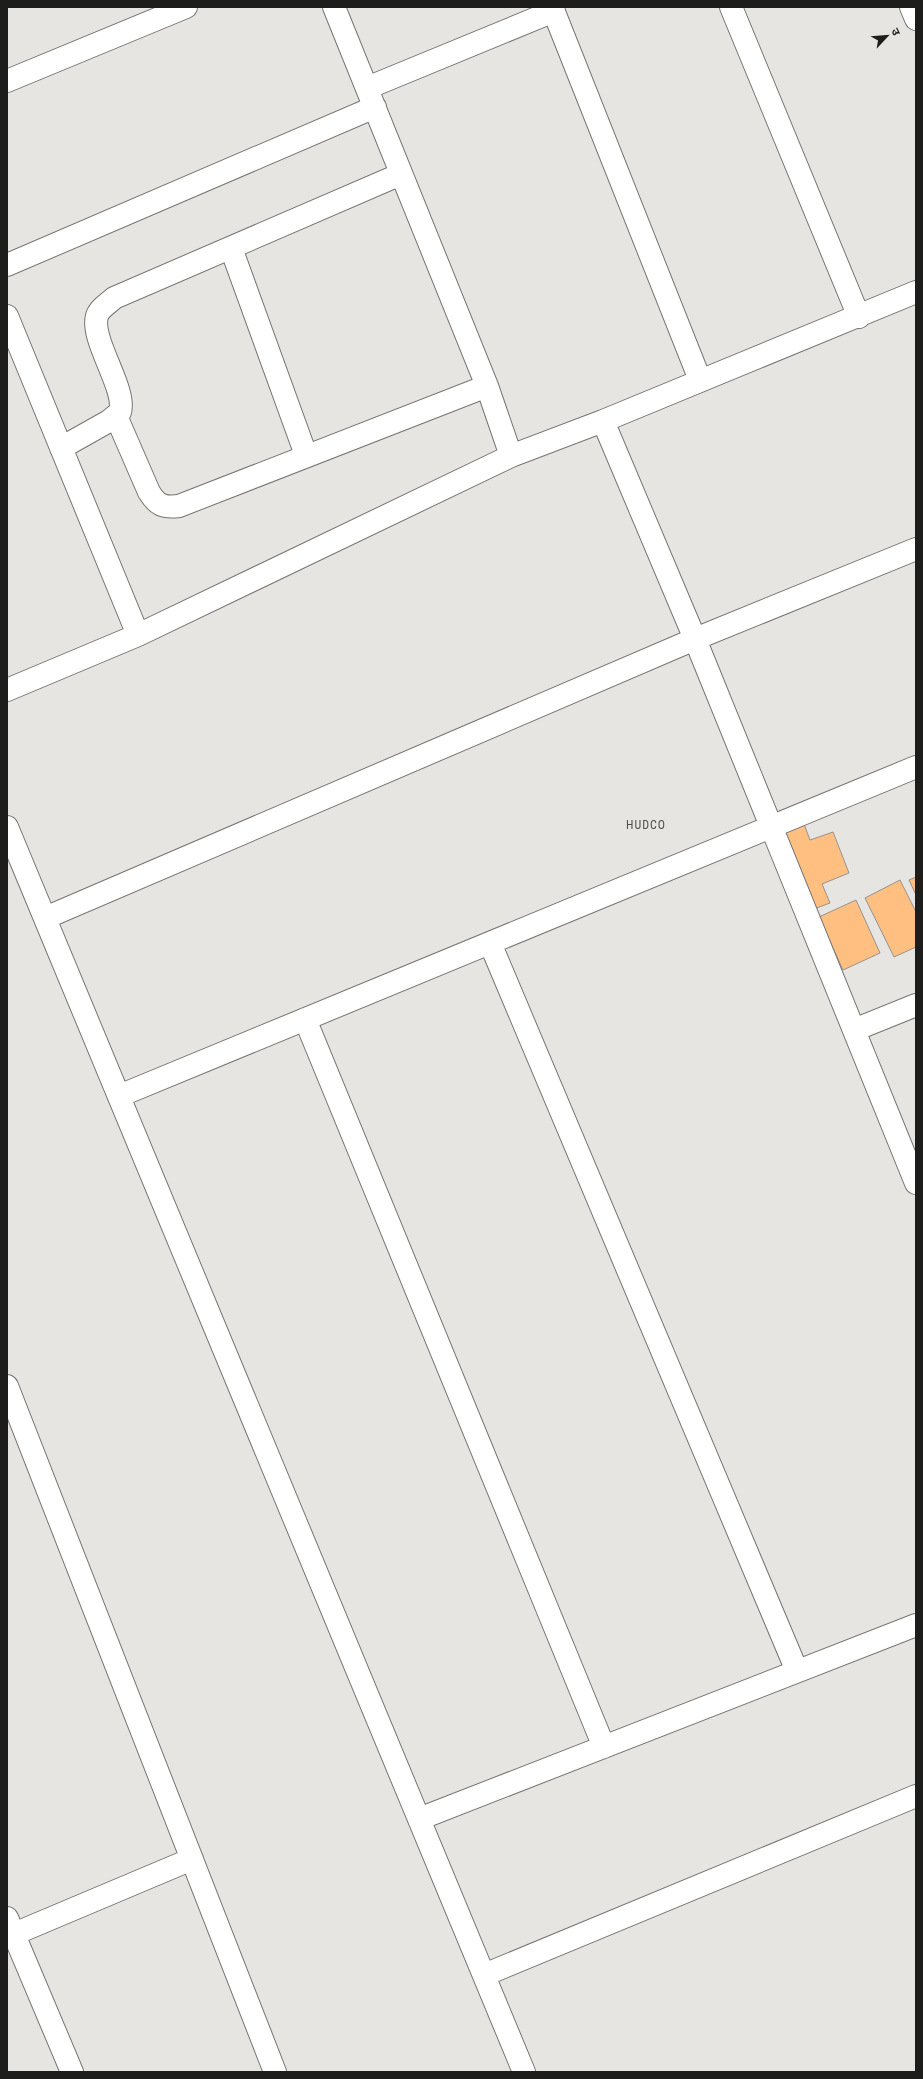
<svg xmlns="http://www.w3.org/2000/svg" width="923" height="2079" viewBox="0 0 923 2079" font-family="'Roboto Condensed','Noto Sans Devanagari',sans-serif">
  <rect width="100%" height="100%" fill="#e6e5e1"/>
  <!-- building -->
  <path fill="#febf81" stroke="#959390" d="M 804,824 L 810,840 L 833,832 L 849,873 L 822,884 L 830,903 L 811,910 L 782,833 Z
    M 916,877 L 916,895 L 909,880 Z
    M 900,880 L 916,912 L 916,947 L 894,957 L 865,898 Z
    M 856,900 L 880,953 L 843,970 L 819,917 Z"/>
  <g fill="none" stroke-linecap="round" stroke-linejoin="round">
    <defs>
      <path id="minor" d="M 334,7 L 487,386 L 511,456
        M 552,7 L 700,380
        M 731,7 L 859,317
        M 911,7 L 916,19
        M 7,81 L 186,7
        M 367,88 L 554,11
        M 231,248 L 306,455
        M 7,265 L 375,107
        M 7,316 L 138,635
        M 116,416 L 149,492 C 157,505 163,508 179,506 L 487,386
        M 603,421 L 695,639 L 916,1183
        M 61,448 L 109,421 L 120,412 C 127,389 90,340 97,316 C 99,309 109,303 114,298 L 401,174
        M 7,690 L 138,635 L 511,456 L 603,421 L 916,292
        M 7,827 L 524,2072
        M 45,918 L 695,639 L 916,549
        M 490,943 L 797,1671
        M 305,1019 L 604,1747
        M 854,1030 L 916,1005
        M 119,1096 L 916,767
        M 7,1386 L 275,2072
        M 419,1819 L 916,1625
        M 7,1918 L 72,2072
        M 7,1937 L 192,1859
        M 484,1975 L 916,1796"/>
    </defs>
    <!-- minor casing -->
    <use href="#minor" stroke="#777572" stroke-width="24"/>
    <!-- minor -->
    <use href="#minor" stroke="#fff" stroke-width="22"/>
  </g>
  <g text-anchor="middle" stroke-width="3" stroke-linejoin="round" paint-order="stroke">
    <!-- neighbourhood labels -->
    <g font-size="12" letter-spacing="1" fill="#504f4c" stroke="#e6e5e1">
      <text x="646" y="829">HUDCO</text>
    </g>
  </g>
  <!-- border -->
  <rect width="923" height="2079" fill="none" stroke="#1d1d1b" stroke-width="16"/>
  <!-- north arrow -->
  <g transform="translate(887 36) rotate(64)" stroke="#e6e5e1" stroke-width="3" paint-order="stroke">
  <path d="M0-3L7 15L0 10L-7 15Z" fill="#1d1d1b"/>
  <text y="-6" font-size="11" font-weight="bold" text-anchor="middle" fill="#1d1d1b">उ</text>
  </g>
</svg>
